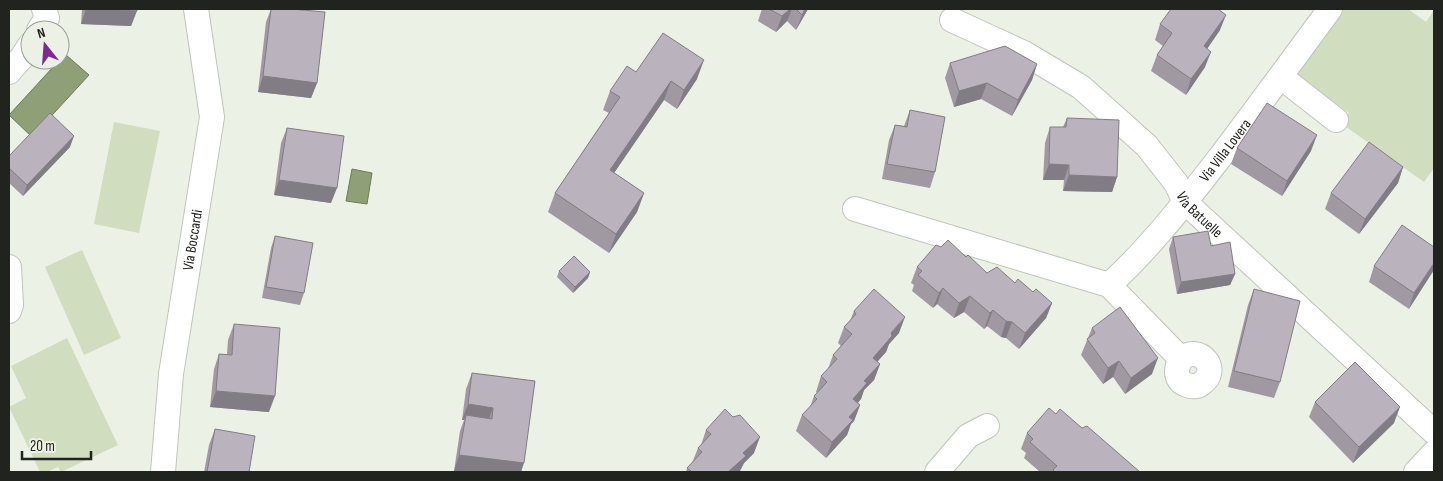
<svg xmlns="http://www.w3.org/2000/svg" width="1443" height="481" viewBox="0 0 1443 481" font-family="'Sofia Sans Condensed',sans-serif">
  <rect width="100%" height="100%" fill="#ecf1e5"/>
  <!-- green -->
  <path fill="#d1ddbf" d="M 1343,9 L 1408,9 L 1426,22 L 1434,10 L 1434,168 L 1424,182 L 1342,124 L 1349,113 L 1295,75 Z
    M 114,122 L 160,131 L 139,233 L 94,224 Z
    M 82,250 L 121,338 L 84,355 L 45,267 Z
    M 67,338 L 118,445 L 61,472 L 58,467 L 47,472 L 40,472 L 9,407 L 26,398 L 11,366 Z"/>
  <!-- water -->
  <path fill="#8f9f76" stroke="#6e7a5c" d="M 65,54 L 89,75 L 32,137 L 9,115 Z
    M 352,169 L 372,173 L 367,204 L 346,201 Z"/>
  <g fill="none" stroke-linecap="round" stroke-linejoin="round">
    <defs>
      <g id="minor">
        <path id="s1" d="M 952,20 L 1024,53 L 1081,87 L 1147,146 L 1176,183 L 1185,202 L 1434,432"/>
        <path d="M 39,30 L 47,18 L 44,9"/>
        <path d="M 9,72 L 23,56 L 30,45"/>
        <path d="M 1281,77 L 1336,120"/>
        <path d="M 855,209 L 1109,285 L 1181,359 C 1200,343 1221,370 1202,383 C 1198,387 1192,387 1187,385 C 1175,381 1175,369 1181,359"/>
        <path d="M 9,267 L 11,305 L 9,311"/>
        <path id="s2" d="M 1109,285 C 1150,248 1187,200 1221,156 C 1258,107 1294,58 1330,9"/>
        <path id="s3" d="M 163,472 L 171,374 L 212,117 L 196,9"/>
        <path d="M 937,472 L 968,436 L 987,426"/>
        <path d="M 1416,472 L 1434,453"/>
      </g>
    </defs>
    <!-- minor casing -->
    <use href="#minor" stroke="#c0c5ba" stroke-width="26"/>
    <!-- minor -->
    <use href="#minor" stroke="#fff" stroke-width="24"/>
  </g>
  <!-- wall -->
  <path fill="#a099a2" d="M 82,9 L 137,9 L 131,26 L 81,24 Z
    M 271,9 L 291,9 L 317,83 L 311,98 L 258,92 L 266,22 Z
    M 761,9 L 808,9 L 796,30 L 787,21 L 776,32 L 758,21 L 762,9 Z
    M 1160,24 L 1220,30 L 1207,49 L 1205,67 L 1186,95 L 1151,71 L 1157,55 L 1163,46 L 1155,40 Z
    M 950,63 L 1037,64 L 1032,80 L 1012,116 L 981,99 L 954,107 L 945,78 Z
    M 636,72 L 697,79 L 677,109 L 664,100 L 614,173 L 644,193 L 637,212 L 609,253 L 548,212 L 555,193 L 609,113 L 603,110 L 610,91 Z
    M 910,110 L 935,172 L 930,188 L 882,179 L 889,140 L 895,125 L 904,126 Z
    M 1067,118 L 1117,177 L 1112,192 L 1063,191 L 1064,180 L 1043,180 L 1045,143 L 1050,127 L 1063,127 Z
    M 287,128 L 331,203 L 274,195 L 281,143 Z
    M 70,147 L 23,196 L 9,183 L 9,156 Z
    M 1237,148 L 1311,151 L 1282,196 L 1231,164 Z
    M 1403,167 L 1398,183 L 1359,234 L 1325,209 L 1331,193 Z
    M 275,236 L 304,293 L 300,305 L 262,298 L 271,248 Z
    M 1173,237 L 1211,246 L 1235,274 L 1230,285 L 1177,294 L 1169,249 Z
    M 1434,247 L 1409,309 L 1369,282 L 1374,266 Z
    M 966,257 L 987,273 L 1015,283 L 1052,303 L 1046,318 L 1019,349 L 1006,338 L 1001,337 L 987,326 L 984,329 L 964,312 L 954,318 L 937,304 L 933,308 L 912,291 L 914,285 L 911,283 L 917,267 Z
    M 559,271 L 590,272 L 588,278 L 573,293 L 557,277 Z
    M 1254,289 L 1280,382 L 1274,398 L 1228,387 L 1248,305 Z
    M 854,311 L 899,333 L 889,344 L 886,352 L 877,362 L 880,364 L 874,380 L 864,390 L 861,399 L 858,403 L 860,405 L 854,421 L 851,424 L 847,435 L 826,458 L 796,431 L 802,415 L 810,407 L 814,396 L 817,393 L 816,392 L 821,376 L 828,369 L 833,355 L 841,346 L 838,343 L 844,327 L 850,321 Z
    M 234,324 L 269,412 L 210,407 L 214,369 L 219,354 L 227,354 L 228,340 Z
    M 1092,328 L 1152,374 L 1125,394 L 1113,377 L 1103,384 L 1081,355 Z
    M 472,373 L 535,381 L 521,472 L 466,472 L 454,471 L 460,431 L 464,420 L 462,420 L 466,389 Z
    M 1315,402 L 1394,423 L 1353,463 L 1309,417 Z
    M 1056,414 L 1082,428 L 1140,472 L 1040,472 L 1024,458 L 1026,453 L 1021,449 L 1027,433 Z
    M 215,429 L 249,472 L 204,472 L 209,445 Z
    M 706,430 L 754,453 L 744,463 L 739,472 L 686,472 L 687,468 L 692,463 L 698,448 L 701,445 Z"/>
  <!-- shaded-wall -->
  <path fill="#827d84" d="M 86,9 L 100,9 L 137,11 L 131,26 L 81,24 Z
    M 790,9 L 792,9 L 787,21 L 776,32 L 782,16 Z
    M 805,9 L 808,9 L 796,30 L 802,15 Z
    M 1226,15 L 1220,30 L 1198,62 L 1204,46 Z
    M 1211,52 L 1205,67 L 1186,95 L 1191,79 Z
    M 704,60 L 697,79 L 677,109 L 684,90 Z
    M 1037,64 L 1032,80 L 1012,116 L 1018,100 Z
    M 263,76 L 317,83 L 311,98 L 258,92 Z
    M 671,81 L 664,100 L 603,189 L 610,170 Z
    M 987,83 L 981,99 L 954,107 L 959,91 Z
    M 1317,135 L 1311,151 L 1282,196 L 1287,181 Z
    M 74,136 L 70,147 L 23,196 L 27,185 Z
    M 1049,164 L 1069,165 L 1064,180 L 1043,180 Z
    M 1403,167 L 1398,183 L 1359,234 L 1365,219 Z
    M 1069,175 L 1117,177 L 1112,192 L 1063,191 Z
    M 279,180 L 337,188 L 331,203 L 274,195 Z
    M 644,193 L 637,212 L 609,253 L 616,234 Z
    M 1434,263 L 1434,270 L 1409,309 L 1414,293 Z
    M 590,272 L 588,278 L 573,293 L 575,287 Z
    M 1235,274 L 1230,285 L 1177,294 L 1181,282 Z
    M 943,288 L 937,304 L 933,308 L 939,293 Z
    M 970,296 L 964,312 L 954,318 L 959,303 Z
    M 1052,303 L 1046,318 L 1019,349 L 1025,333 Z
    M 993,310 L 987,326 L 984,329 L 990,313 Z
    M 905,317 L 899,333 L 889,344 L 886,352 L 867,373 L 873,358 L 891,333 Z
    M 1006,321 L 1012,322 L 1006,338 L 1001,337 Z
    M 1158,358 L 1152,374 L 1125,394 L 1131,378 Z
    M 1119,361 L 1113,377 L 1103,384 L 1108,368 Z
    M 880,364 L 874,380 L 864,390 L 861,399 L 847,414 L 853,399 L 864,381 Z
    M 216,391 L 275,396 L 269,412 L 210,407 Z
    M 468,404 L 493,408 L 487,424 L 466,415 L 464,420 L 462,420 Z
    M 860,405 L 854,421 L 851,424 L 847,435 L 826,458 L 832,442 L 849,417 Z
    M 1400,407 L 1394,423 L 1353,463 L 1359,447 Z
    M 760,437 L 754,453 L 744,463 L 740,471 L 739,472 L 728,472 L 743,453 Z
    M 459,455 L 524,463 L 521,472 L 466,472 L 454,471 Z"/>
  <!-- building -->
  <path fill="#bab2bc" stroke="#827d84" d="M 100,9 L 137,9 L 137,11 Z
    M 271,9 L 291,9 L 325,12 L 317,83 L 263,76 Z
    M 769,9 L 790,9 L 782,16 Z
    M 796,9 L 805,9 L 802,15 Z
    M 1171,9 L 1218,9 L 1226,15 L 1204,46 L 1211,52 L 1191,79 L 1157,55 L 1172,33 L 1160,24 Z
    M 663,33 L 704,60 L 684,90 L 671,81 L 610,170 L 644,193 L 616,234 L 555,193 L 620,97 L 610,91 L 627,66 L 636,72 Z
    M 1005,46 L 1037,64 L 1018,100 L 987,83 L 959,91 L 950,63 Z
    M 1267,103 L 1317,135 L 1287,181 L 1237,148 Z
    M 910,110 L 945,117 L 935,172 L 887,164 L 895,125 L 907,127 Z
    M 50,113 L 74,136 L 27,185 L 9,168 L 9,156 Z
    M 1067,118 L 1119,120 L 1117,177 L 1069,175 L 1069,165 L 1049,164 L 1050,127 L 1066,127 Z
    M 287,128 L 344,136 L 337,188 L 279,180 Z
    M 1369,142 L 1403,167 L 1365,219 L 1331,193 Z
    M 1402,225 L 1434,247 L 1434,263 L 1414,293 L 1374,266 Z
    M 1208,231 L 1211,246 L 1230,242 L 1235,274 L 1181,282 L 1173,237 Z
    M 275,236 L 313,243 L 304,293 L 266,287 Z
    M 948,240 L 966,257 L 968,255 L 987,273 L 997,267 L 1015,283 L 1018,279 L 1033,292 L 1036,289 L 1052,303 L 1025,333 L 1012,322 L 1006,321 L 993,310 L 990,313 L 970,296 L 959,303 L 943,288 L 939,293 L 918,275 L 922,271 L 917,267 L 936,245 L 941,247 Z
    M 574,256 L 590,272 L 575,287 L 559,271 Z
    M 874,289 L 905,317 L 891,333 L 892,336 L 873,358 L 880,364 L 864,381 L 867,383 L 853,399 L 860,405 L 849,417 L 853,420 L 832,442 L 802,415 L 817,399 L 814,396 L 827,382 L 821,376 L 837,359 L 833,355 L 852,334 L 844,327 L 856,314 L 854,311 Z
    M 1254,289 L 1300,301 L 1280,382 L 1234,371 Z
    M 1120,307 L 1158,358 L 1131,378 L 1119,361 L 1108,368 L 1087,339 L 1095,333 L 1092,328 Z
    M 234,324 L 280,328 L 275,396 L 216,391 L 219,354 L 232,355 Z
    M 1355,362 L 1400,407 L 1359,447 L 1315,402 Z
    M 472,373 L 535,381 L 524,463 L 459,455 L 466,415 L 492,419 L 493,408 L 468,404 Z
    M 1049,408 L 1056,414 L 1060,409 L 1082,428 L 1087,426 L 1140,472 L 1055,472 L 1053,470 L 1057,466 L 1030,442 L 1033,439 L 1027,433 Z
    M 725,409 L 733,417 L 740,415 L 760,437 L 743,453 L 746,456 L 728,472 L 690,472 L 691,471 L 687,468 L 702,452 L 698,448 L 711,434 L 706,430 Z
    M 215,429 L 255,436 L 249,472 L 207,472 Z"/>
  <g text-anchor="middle" stroke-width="4" stroke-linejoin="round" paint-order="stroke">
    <!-- street labels -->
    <g font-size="15" fill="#21231f" stroke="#ecf1e5">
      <text dy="5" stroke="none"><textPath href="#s2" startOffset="178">Via Villa Lovera</textPath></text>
      <text dy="5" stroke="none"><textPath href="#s1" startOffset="321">Via Batuelle</textPath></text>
      <text dy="5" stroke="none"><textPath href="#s3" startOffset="234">Via Boccardi</textPath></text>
    </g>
  </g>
  <!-- border -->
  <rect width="1443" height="481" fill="none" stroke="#21231f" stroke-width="20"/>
  <!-- north arrow -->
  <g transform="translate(45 45) rotate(343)"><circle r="24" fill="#ecf1e5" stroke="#9b9f96"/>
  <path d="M0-4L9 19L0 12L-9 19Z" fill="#7e2796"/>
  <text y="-8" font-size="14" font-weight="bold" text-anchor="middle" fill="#21231f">N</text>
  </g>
  <!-- scale -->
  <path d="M22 451v8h69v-8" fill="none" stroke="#21231f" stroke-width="2.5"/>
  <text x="30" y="451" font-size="15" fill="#21231f" stroke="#ecf1e5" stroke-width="4" paint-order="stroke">20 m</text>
</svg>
